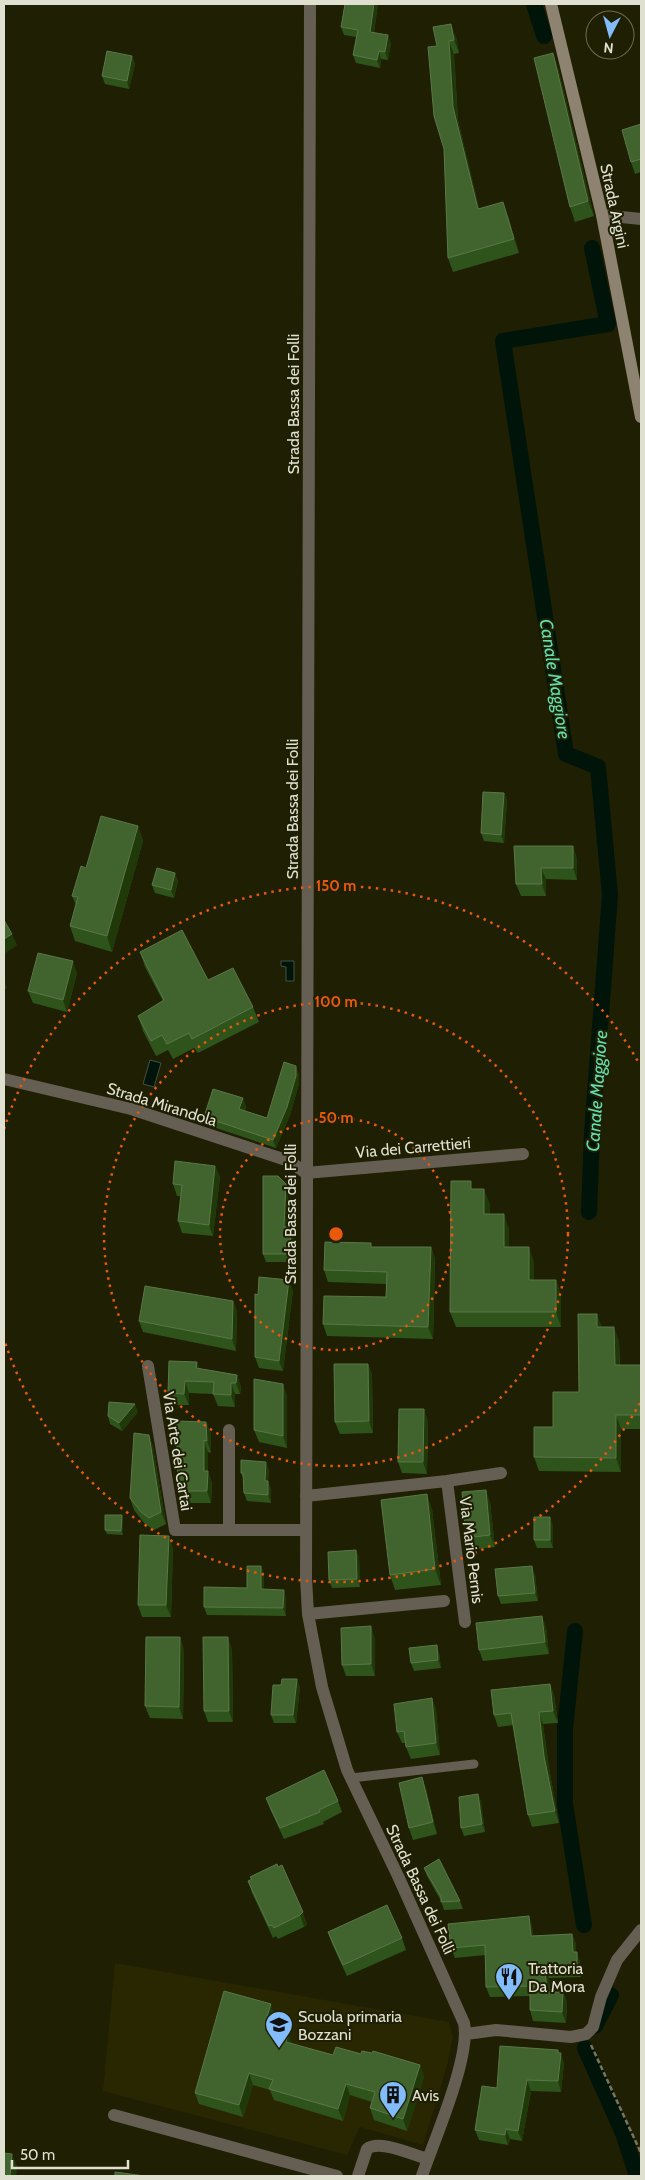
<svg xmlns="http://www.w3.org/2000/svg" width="645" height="2180" viewBox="0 0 645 2180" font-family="Cabin,sans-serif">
  <rect width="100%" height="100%" fill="#1f1f03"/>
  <!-- built -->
  <path fill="#282702" d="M 115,1963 L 449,2022 L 453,2037 L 448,2062 L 423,2145 L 360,2127 L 347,2155 L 103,2091 Z"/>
  <!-- water -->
  <path fill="#00140a" stroke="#435145" d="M 281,961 L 294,961 L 294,981 L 286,981 L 286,967 L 281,966 Z
    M 150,1060 L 161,1063 L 154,1087 L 143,1084 Z"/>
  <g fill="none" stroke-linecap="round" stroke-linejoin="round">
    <!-- canal -->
    <path stroke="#00140a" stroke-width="16" d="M 534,4 L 544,36
      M 589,1212 L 592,1133 L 610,895 L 598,767 L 566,754 L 503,341 L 608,324 L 592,248
      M 575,1631 L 565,1729 L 565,1804 L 584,1925
      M 595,2026 L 611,1995
      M 585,2048 L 623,2133 L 637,2176"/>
    <!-- path -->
    <path stroke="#76765f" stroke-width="2.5" stroke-dasharray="5 2.5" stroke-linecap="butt" d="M 591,2045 L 641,2153"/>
    <!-- lane -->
    <path stroke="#655e52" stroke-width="9" d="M 351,1778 L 474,1764"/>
    <!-- street -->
    <path stroke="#655e52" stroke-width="12" d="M 310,4 L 306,1578 L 308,1614 L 322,1687 L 347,1770 L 398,1876 L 464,2023 C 471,2057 434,2140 422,2176
      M 602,215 L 641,219
      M 4,1079 L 131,1109 L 289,1161 L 306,1173 L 523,1154
      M 148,1366 L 175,1530 L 306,1530
      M 447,1481 L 465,1622
      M 306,1496 L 447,1481 L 501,1473
      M 229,1530 L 229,1430
      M 308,1614 L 444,1601
      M 466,2034 L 496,2030 L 571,2037 L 586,2034 L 593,2027 L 601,1997 L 617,1960 L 641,1930
      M 114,2115 L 337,2176
      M 358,2176 L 367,2149 C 379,2139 413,2155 428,2159"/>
    <!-- secondary -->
    <path stroke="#8e8370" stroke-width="12" d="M 551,4 L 602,215 L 641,417"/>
  </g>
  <!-- wall -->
  <path fill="#2e541b" d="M 345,4 L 378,4 L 374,32 L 391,43 L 388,60 L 381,59 L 380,68 L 356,63 L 353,55 L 356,37 L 344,35 L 341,27 Z
    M 456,37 L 459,53 L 454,54 L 458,120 L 479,209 L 508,216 L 519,253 L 453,272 L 448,258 L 444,149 L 437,46 Z
    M 132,56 L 135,64 L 129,89 L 105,84 L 102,76 Z
    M 558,68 L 594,216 L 575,222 L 570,207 Z
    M 641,124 L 641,172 L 635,174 L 631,162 Z
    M 504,793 L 507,801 L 504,843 L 484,841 L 481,833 Z
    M 138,826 L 143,841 L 112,952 L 75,941 L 70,926 L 76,905 L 72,896 Z
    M 514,846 L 577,858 L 577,880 L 546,879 L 546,896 L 521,896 L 516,884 Z
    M 175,873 L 178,881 L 174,898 L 155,893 L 152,885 Z
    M 140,952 L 208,980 L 253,1007 L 259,1022 L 198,1053 L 194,1048 L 173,1059 L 168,1050 L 156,1056 L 143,1031 L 138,1016 L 163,1001 L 145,967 Z
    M 77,973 L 67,1012 L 33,1003 L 28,991 Z
    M 299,1074 L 299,1084 L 290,1115 L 276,1148 L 207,1125 L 204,1117 L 246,1106 L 245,1111 L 267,1118 Z
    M 215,1166 L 220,1177 L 213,1236 L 182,1233 L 178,1221 L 181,1196 L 177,1196 L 173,1184 Z
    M 286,1184 L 288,1192 L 288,1227 L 291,1227 L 294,1235 L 293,1262 L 266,1262 L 263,1254 Z
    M 474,1189 L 490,1204 L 490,1214 L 509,1229 L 509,1247 L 534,1262 L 534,1280 L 556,1280 L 561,1296 L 561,1327 L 456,1327 L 450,1312 Z
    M 373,1247 L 431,1247 L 435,1259 L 433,1339 L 327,1336 L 323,1324 L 386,1297 L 386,1284 L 328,1282 L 324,1270 Z
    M 293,1290 L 283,1371 L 259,1368 L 255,1357 L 258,1295 Z
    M 233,1301 L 237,1312 L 236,1351 L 143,1332 L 139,1321 Z
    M 602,1327 L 619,1341 L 620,1365 L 641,1365 L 641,1429 L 621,1429 L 621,1472 L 539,1471 L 534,1457 L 579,1392 Z
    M 197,1362 L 199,1369 L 237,1375 L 241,1387 L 240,1394 L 235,1394 L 235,1407 L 218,1406 L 213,1394 L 189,1393 L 189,1405 L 173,1405 L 168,1393 Z
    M 368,1364 L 372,1375 L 373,1433 L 340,1434 L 335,1422 Z
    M 287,1395 L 287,1448 L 259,1442 L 254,1430 Z
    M 138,1412 L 122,1431 L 110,1424 L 108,1416 Z
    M 428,1421 L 427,1474 L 402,1473 L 398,1462 Z
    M 206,1422 L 211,1434 L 211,1453 L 208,1452 L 208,1472 L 212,1483 L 211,1503 L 182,1503 L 178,1491 Z
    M 149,1435 L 153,1447 L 166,1524 L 154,1530 L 145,1524 L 134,1510 L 130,1498 Z
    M 269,1470 L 268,1482 L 271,1489 L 271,1503 L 247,1501 L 244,1493 L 244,1480 L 241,1473 Z
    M 490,1502 L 495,1547 L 470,1550 L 466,1538 Z
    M 432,1509 L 441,1585 L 395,1590 L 390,1575 Z
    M 123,1520 L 123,1535 L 107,1534 L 105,1530 Z
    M 553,1525 L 553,1548 L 537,1548 L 534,1540 Z
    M 173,1548 L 171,1617 L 142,1617 L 138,1605 Z
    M 356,1550 L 359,1558 L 360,1587 L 332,1588 L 329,1580 Z
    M 261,1566 L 264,1574 L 264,1589 L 286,1598 L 286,1616 L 207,1615 L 204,1607 L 247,1588 Z
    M 535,1574 L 538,1601 L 501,1604 L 498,1596 Z
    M 546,1627 L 549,1654 L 483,1661 L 479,1650 Z
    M 375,1638 L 375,1676 L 346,1676 L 342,1665 Z
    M 184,1649 L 183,1719 L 150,1718 L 145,1706 Z
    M 232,1649 L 233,1722 L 208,1722 L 204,1711 Z
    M 439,1653 L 441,1668 L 414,1671 L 411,1663 Z
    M 550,1684 L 554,1695 L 558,1723 L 543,1724 L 549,1768 L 559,1823 L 532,1827 L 528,1815 L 513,1725 L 498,1727 L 494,1715 Z
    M 281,1685 L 300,1687 L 296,1723 L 274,1723 L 271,1715 Z
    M 432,1698 L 436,1710 L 440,1755 L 411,1759 L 406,1747 L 406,1743 L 402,1743 L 397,1732 Z
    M 426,1789 L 437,1834 L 413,1840 L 409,1828 Z
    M 478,1794 L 481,1802 L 485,1832 L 464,1836 L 461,1828 Z
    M 266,1798 L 338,1801 L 342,1812 L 323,1822 L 324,1824 L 284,1839 L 270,1809 Z
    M 277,1864 L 307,1924 L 304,1927 L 278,1939 L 276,1936 L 273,1938 L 252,1893 L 248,1881 L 251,1880 L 250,1877 Z
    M 424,1868 L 460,1901 L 463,1909 L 444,1910 L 441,1901 L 427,1876 Z
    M 532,1926 L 533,1936 L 572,1934 L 576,1944 L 576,1952 L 580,1962 L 581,1977 L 549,1978 L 550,1992 L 563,1992 L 567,2002 L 566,2023 L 533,2021 L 530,2010 L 530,1996 L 490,1997 L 486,1987 L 485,1955 L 455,1958 L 451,1948 Z
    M 328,1932 L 402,1938 L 406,1950 L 347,1976 L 332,1944 Z
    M 275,2016 L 271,2028 L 292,2044 L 333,2055 L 361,2054 L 420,2065 L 424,2077 L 407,2131 L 374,2120 L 370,2108 L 372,2102 L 350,2095 L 343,2121 L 274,2100 L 270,2090 L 253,2085 L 243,2117 L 199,2104 L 195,2093 Z
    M 558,2050 L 564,2063 L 561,2092 L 531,2091 L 522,2141 L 510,2139 L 508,2145 L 479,2140 L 475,2130 L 497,2088 Z"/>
  <!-- shaded-wall -->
  <path fill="#203909" d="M 374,4 L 378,4 L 373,40 L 370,32 Z
    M 451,24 L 456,37 L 459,53 L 454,40 Z
    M 388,35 L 391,43 L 388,60 L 385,52 Z
    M 449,41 L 454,54 L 458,120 L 483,223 L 478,209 L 453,107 Z
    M 379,51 L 381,59 L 380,68 L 377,60 Z
    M 553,53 L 558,68 L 594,216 L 588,201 Z
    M 132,56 L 135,64 L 129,89 L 127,81 Z
    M 503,202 L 508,216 L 519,253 L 514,239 Z
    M 504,793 L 507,801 L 504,843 L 501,835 Z
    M 138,826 L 143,841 L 112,952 L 107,936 Z
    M 573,846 L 577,858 L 577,880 L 573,868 Z
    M 541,868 L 546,879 L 546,896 L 542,884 Z
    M 175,873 L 178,881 L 174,898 L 171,890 Z
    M 12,934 L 17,945 L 4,954 L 4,939 Z
    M 73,961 L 77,973 L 67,1012 L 63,1000 Z
    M 4,979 L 7,988 L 4,990 Z
    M 296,1066 L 299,1074 L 299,1084 L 290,1115 L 276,1148 L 273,1140 Z
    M 243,1098 L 246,1106 L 242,1117 L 239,1109 Z
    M 215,1166 L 220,1177 L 213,1236 L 209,1225 Z
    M 286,1184 L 288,1192 L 287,1235 L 284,1227 Z
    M 484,1189 L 490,1204 L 490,1229 L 484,1214 Z
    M 504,1214 L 509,1229 L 509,1262 L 504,1247 Z
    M 291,1227 L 294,1235 L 293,1262 L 290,1254 Z
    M 431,1247 L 435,1259 L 433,1339 L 428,1327 Z
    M 529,1247 L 534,1262 L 534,1295 L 529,1280 Z
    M 289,1280 L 293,1290 L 283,1371 L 279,1361 Z
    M 556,1280 L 561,1296 L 561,1327 L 556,1312 Z
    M 233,1301 L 237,1312 L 236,1351 L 232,1339 Z
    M 597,1314 L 602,1327 L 597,1327 Z
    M 614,1327 L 619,1341 L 620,1379 L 615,1365 Z
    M 197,1362 L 201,1373 L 196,1368 Z
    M 368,1364 L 372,1375 L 373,1433 L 369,1421 Z
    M 237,1375 L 241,1387 L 240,1394 L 236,1383 Z
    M 185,1381 L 189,1393 L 189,1405 L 184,1394 Z
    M 231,1383 L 235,1394 L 235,1407 L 231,1395 Z
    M 283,1384 L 287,1395 L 287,1448 L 283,1436 Z
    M 135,1404 L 138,1412 L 122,1431 L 119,1423 Z
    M 424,1409 L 428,1421 L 427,1474 L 423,1462 Z
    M 616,1415 L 621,1429 L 621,1472 L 616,1458 Z
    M 206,1422 L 211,1434 L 211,1453 L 207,1441 Z
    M 149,1435 L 153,1447 L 166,1524 L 161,1512 Z
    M 204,1440 L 208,1452 L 208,1472 L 212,1483 L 211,1503 L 207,1491 L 204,1471 Z
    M 266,1462 L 269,1470 L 268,1482 L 271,1489 L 271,1503 L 268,1495 L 265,1481 Z
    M 486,1490 L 490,1502 L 495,1547 L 490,1535 Z
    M 427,1494 L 432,1509 L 441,1585 L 435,1569 Z
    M 122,1515 L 123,1520 L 123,1535 L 121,1531 Z
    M 550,1517 L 553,1525 L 553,1548 L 550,1540 Z
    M 169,1536 L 173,1548 L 171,1617 L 166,1605 Z
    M 356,1550 L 359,1558 L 360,1587 L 357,1579 Z
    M 261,1566 L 264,1574 L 264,1597 L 261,1589 Z
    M 532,1566 L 535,1574 L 538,1601 L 535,1593 Z
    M 284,1590 L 286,1598 L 286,1616 L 283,1608 Z
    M 542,1616 L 546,1627 L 549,1654 L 545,1642 Z
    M 371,1626 L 375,1638 L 375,1676 L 371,1664 Z
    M 180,1637 L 184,1649 L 183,1719 L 179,1707 Z
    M 228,1637 L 232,1649 L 233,1722 L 229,1711 Z
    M 437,1645 L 439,1653 L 441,1668 L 438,1660 Z
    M 297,1679 L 300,1687 L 296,1723 L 293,1715 Z
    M 550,1684 L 554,1695 L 558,1723 L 553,1711 Z
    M 432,1698 L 436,1710 L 440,1755 L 436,1743 Z
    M 539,1712 L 543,1724 L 549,1768 L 559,1823 L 555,1811 L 544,1756 Z
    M 422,1777 L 426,1789 L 437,1834 L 433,1822 Z
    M 478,1794 L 481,1802 L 485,1832 L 482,1824 Z
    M 303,1912 L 307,1924 L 304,1927 L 300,1915 Z
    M 529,1916 L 532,1926 L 534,1946 L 531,1936 Z
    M 572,1934 L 576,1944 L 576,1962 L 573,1952 Z
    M 577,1952 L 580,1962 L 581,1977 L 577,1967 Z
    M 545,1968 L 549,1978 L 550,2002 L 547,1992 Z
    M 563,1992 L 567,2002 L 566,2023 L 562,2012 Z
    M 271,2004 L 275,2016 L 268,2037 L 264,2026 Z
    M 288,2033 L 293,2045 L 286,2042 Z
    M 558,2050 L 560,2057 L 561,2053 L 564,2063 L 561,2092 L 558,2081 Z
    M 420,2065 L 424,2077 L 407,2131 L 403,2119 Z
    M 249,2073 L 253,2085 L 243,2117 L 239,2105 Z
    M 527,2080 L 531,2091 L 522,2141 L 518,2131 Z
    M 346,2084 L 350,2095 L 343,2121 L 338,2109 Z
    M 506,2129 L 510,2139 L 508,2145 L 505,2135 Z
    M 12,2154 L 17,2166 L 16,2176 L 10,2176 Z"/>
  <!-- building -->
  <path fill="#41642e" stroke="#5a7747" d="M 345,4 L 374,4 L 370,32 L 388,35 L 385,52 L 379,51 L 377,60 L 353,55 L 358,30 L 341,27 Z
    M 451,24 L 454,40 L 449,41 L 453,107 L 478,209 L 503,202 L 514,239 L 448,258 L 444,149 L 434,116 L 428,47 L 437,46 L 433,27 Z
    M 107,51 L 132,56 L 127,81 L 102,76 Z
    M 553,53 L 588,201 L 570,207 L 534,58 Z
    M 641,124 L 641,159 L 631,162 L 622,130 Z
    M 483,792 L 504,793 L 501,835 L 481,833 Z
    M 101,816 L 138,826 L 107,936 L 70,926 L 78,897 L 72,896 L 81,866 L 86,868 Z
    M 514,846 L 573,846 L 573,868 L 541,868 L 542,884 L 516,884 Z
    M 157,868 L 175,873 L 171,890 L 152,885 Z
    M 4,920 L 12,934 L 4,939 Z
    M 182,930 L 208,980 L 233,968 L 253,1007 L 192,1039 L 189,1033 L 167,1044 L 162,1035 L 151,1041 L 138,1016 L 164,1000 L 140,952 Z
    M 38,953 L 73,961 L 63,1000 L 28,991 Z
    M 284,1062 L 296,1066 L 296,1076 L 287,1107 L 273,1140 L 204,1117 L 213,1089 L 243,1098 L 239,1109 L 267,1118 Z
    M 175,1161 L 215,1166 L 209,1225 L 178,1221 L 182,1185 L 173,1184 Z
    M 263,1176 L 278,1176 L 286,1184 L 284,1227 L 291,1227 L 290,1254 L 263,1254 Z
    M 451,1181 L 471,1181 L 471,1189 L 484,1189 L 484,1214 L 504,1214 L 504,1247 L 529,1247 L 529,1280 L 556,1280 L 556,1312 L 450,1312 Z
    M 325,1242 L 371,1243 L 371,1247 L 431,1247 L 428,1327 L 323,1324 L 324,1296 L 386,1297 L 387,1272 L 324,1270 Z
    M 259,1277 L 289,1280 L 279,1361 L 255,1357 L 255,1294 L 258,1295 Z
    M 145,1286 L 233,1301 L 232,1339 L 139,1321 Z
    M 578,1314 L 597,1314 L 597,1327 L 614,1327 L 615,1365 L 641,1365 L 641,1415 L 616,1415 L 616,1458 L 534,1457 L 534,1427 L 553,1427 L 553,1392 L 579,1392 Z
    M 169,1361 L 197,1362 L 196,1368 L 237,1375 L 236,1383 L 231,1383 L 231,1395 L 213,1394 L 214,1382 L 185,1381 L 184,1394 L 168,1393 Z
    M 334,1364 L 368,1364 L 369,1421 L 335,1422 Z
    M 254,1379 L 283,1384 L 283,1436 L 254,1430 Z
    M 109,1402 L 135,1404 L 119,1423 L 108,1416 Z
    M 399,1409 L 424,1409 L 423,1462 L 398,1462 Z
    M 176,1421 L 206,1422 L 207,1441 L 204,1440 L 204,1471 L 208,1471 L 207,1491 L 178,1491 Z
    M 134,1433 L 149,1435 L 161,1512 L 149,1518 L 141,1512 L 130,1498 Z
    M 241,1460 L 266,1462 L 265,1481 L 268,1481 L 268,1495 L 244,1493 L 243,1473 L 241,1473 Z
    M 486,1490 L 490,1535 L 466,1538 L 462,1492 Z
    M 427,1494 L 435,1569 L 390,1575 L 381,1500 Z
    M 105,1515 L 122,1515 L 121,1531 L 105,1530 Z
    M 534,1517 L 550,1517 L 550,1540 L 534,1540 Z
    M 140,1535 L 169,1536 L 166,1605 L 138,1605 Z
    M 356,1550 L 357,1579 L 329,1580 L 328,1552 Z
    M 247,1566 L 261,1566 L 261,1589 L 284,1590 L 283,1608 L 204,1607 L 204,1587 L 247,1588 Z
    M 532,1566 L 535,1593 L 498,1596 L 495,1569 Z
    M 542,1616 L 545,1642 L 479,1650 L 476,1623 Z
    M 371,1626 L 371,1664 L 342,1665 L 341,1628 Z
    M 146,1637 L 180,1637 L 179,1707 L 145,1706 Z
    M 203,1637 L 228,1637 L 229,1711 L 204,1711 Z
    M 437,1645 L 438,1660 L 411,1663 L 409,1648 Z
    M 282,1679 L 297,1679 L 293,1715 L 271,1715 L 273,1685 L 281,1685 Z
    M 550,1684 L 553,1711 L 539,1712 L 544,1756 L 555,1811 L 528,1815 L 511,1713 L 494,1715 L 491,1690 Z
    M 432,1698 L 436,1743 L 406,1747 L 404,1731 L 397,1732 L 394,1704 Z
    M 324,1770 L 338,1801 L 319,1810 L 320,1812 L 280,1828 L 266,1798 Z
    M 422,1777 L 433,1822 L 409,1828 L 399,1783 Z
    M 478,1794 L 482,1824 L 461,1828 L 459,1797 Z
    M 439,1859 L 460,1901 L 441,1902 L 441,1897 L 424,1868 Z
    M 277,1864 L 278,1867 L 282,1865 L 303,1912 L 300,1915 L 274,1928 L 272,1925 L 269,1926 L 248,1881 L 252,1879 L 250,1877 Z
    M 387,1905 L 402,1938 L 343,1965 L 328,1932 Z
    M 529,1916 L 531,1936 L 572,1934 L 573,1952 L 577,1952 L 577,1967 L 545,1968 L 547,1992 L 563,1992 L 562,2012 L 530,2010 L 530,1986 L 486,1987 L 485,1945 L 451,1948 L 448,1924 Z
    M 224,1991 L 271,2004 L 264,2026 L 288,2033 L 286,2042 L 333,2055 L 336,2047 L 361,2054 L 362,2051 L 372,2053 L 373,2051 L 420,2065 L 403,2119 L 370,2108 L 375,2092 L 346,2084 L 338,2109 L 269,2089 L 273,2080 L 249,2073 L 239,2105 L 195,2093 Z
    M 500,2046 L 558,2050 L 558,2053 L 561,2053 L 558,2081 L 527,2080 L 518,2131 L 506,2129 L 505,2135 L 475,2130 L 482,2086 L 497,2088 Z
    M 4,2153 L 12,2154 L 10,2176 L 4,2176 Z
    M 115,2172 L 145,2176 L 115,2176 Z"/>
  <!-- distance rings -->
  <g fill="none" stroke="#e8590c" stroke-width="2.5" stroke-dasharray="2.5 5">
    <circle cx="336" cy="1234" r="116"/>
    <circle cx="336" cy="1234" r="232"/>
    <path d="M640 1403A348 348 0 0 1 4 1339M4 1129A348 348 0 0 1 640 1065"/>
  </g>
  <!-- icons -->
  <defs>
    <symbol id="restaurant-pin" viewBox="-11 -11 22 30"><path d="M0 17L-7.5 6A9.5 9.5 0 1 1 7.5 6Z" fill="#82bcfa" stroke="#1f1f03"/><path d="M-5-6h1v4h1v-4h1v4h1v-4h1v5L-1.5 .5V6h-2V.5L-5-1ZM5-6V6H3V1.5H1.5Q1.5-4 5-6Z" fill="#111"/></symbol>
    <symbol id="school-pin" viewBox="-11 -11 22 30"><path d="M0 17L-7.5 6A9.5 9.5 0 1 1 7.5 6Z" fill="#82bcfa" stroke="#1f1f03"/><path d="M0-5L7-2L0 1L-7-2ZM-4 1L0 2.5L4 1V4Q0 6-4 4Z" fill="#111"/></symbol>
    <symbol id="building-pin" viewBox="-11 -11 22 30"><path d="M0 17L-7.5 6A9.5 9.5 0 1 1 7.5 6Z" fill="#82bcfa" stroke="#1f1f03"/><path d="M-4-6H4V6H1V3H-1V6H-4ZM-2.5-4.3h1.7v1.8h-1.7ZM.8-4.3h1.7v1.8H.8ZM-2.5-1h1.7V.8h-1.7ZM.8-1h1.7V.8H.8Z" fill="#111"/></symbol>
  </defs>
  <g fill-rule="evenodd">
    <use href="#restaurant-pin" x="493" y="1961" width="32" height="43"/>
    <use href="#school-pin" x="263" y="2009" width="32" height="43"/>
    <use href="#building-pin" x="377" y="2079" width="32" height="43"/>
  </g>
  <g text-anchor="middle" stroke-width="4" stroke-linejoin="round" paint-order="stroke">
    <!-- street labels -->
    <g font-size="16" fill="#dfe0cf" stroke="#1f1f03">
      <text transform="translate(615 206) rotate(78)" y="6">Strada Argini</text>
      <text transform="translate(293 404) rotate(-90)" y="6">Strada Bassa dei Folli</text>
      <text transform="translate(292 809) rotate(-90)" y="6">Strada Bassa dei Folli</text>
      <text transform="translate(162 1104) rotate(17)" y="6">Strada Mirandola</text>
      <text transform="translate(413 1147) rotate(-5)" y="6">Via dei Carrettieri</text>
      <text transform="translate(290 1214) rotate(-90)" y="6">Strada Bassa dei Folli</text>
      <text transform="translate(178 1451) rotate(81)" y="6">Via Arte dei Cartai</text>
      <text transform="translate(472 1550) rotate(83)" y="6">Via Mario Pernis</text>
      <text transform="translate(421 1889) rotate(65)" y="6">Strada Bassa dei Folli</text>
    </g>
    <!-- poi labels -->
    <g font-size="16" fill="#dfe0cf" stroke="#1f1f03" text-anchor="start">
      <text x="528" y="1974">Trattoria<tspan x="528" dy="18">Da Mora</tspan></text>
      <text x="298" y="2022">Scuola primaria<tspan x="298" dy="18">Bozzani</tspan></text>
      <text x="412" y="2101">Avis</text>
    </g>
    <!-- water labels -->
    <g font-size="18" font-style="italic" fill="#62ddaf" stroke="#1f1f03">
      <text transform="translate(555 679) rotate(81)" y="6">Canale Maggiore</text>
      <text transform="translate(597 1091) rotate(-86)" y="6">Canale Maggiore</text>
    </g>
  </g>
  <circle cx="336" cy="1234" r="8" fill="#e8590c" stroke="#1f1f03" stroke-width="2.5"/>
  <g font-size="15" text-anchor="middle" font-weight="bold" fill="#e8590c" stroke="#1f1f03" stroke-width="4" stroke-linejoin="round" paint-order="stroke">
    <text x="336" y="891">150 m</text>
    <text x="336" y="1007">100 m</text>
    <text x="336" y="1123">50 m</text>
  </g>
  <!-- border -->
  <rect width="645" height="2180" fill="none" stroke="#dfe0cf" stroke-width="10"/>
  <!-- north arrow -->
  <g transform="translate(610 35) rotate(186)"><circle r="24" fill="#1f1f03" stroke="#6c6c55"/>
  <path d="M0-4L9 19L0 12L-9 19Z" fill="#82bcfa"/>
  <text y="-8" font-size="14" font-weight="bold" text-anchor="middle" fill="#dfe0cf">N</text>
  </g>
  <!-- scale -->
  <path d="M12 2160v8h116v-8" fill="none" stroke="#dfe0cf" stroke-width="2.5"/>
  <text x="20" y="2160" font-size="15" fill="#dfe0cf" stroke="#1f1f03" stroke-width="4" paint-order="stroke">50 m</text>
</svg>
